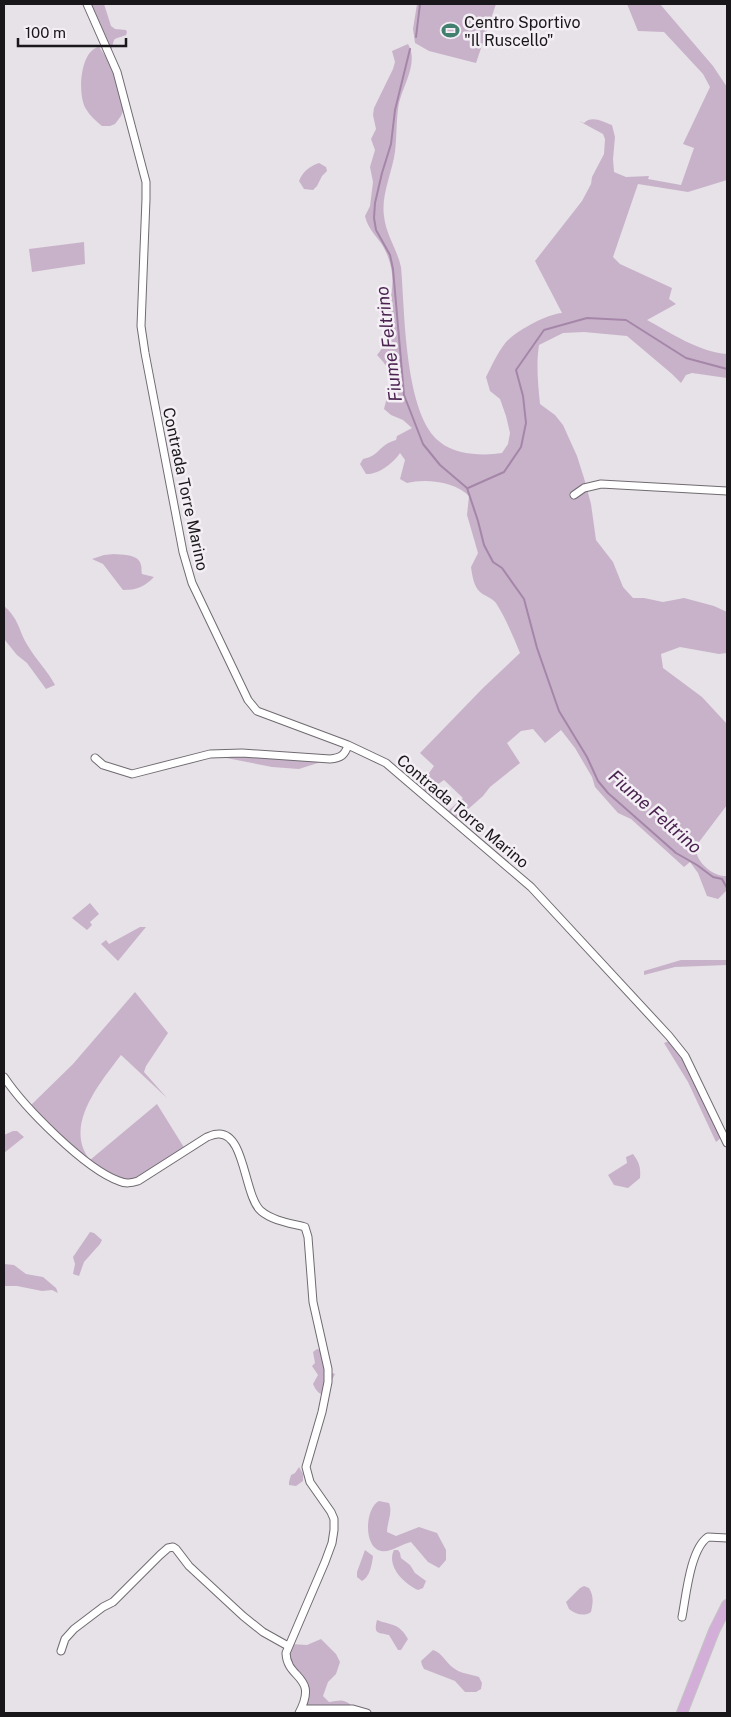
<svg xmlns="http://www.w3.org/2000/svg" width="731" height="1717" viewBox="0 0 731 1717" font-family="'Public Sans',sans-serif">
  <rect width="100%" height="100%" fill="#e7e2e7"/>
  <!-- green -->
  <path fill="#c8b2ca" d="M 91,4 L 104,4 L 111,26 L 115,29 L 126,30 L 127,32 L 126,35 C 111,41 116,35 111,51 Z
    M 417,4 L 496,4 L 476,63 L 429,51 L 415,43 L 413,29 Z
    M 627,4 L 660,4 L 713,66 L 727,87 L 727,180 L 688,192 L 638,184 L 613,257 L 620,264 L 672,288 L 669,299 L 676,304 L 647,320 C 671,333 699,352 727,354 L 727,378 L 692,373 L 686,375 L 681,383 L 672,374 L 627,336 L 584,332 L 563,333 L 539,345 C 536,365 538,383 540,404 L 555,415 L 563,425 L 577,456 L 584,478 L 591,504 L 596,540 L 613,562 L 623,587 L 633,598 L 644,598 L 663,602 L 684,598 L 714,606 L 727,612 L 727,653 L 719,654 L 680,647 L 661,654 L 663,668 L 702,697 L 727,724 L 727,805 L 696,846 C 694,861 713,877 727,876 L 727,890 L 718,899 L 707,896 L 698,873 L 690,862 L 684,867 L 631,819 L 618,813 L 595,787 L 592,777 L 575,748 L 561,730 L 545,743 L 533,729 L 521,731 L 507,743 L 520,763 L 490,787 L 483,796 L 457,819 L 448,811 L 463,798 L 444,780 L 427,792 L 419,787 L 434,766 L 420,753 L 483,688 L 520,653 C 513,636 506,619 496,603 C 491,597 486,597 480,592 C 474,587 472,575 471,567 L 478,553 L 467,515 L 469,496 C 456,482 426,478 407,483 L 400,479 L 405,460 L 400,453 C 394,462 379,475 366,474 L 360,464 L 363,459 C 380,456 378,445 396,440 L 397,436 L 412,428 L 403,420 L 391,415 L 384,409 C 390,385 397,375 377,355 C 388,342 385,338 387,323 C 390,296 398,279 386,252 C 380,238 368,231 365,216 L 370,206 L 373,182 L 370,167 L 375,150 L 371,139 L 376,129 L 373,115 L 374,108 L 393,69 L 395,62 L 392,51 L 408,44 C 419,62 403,85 399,103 C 396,119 397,136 395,152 C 392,173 381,195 384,216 C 386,235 397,249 401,267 C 405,310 404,415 440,442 C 455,455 484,456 502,453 L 508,444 L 510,433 L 506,416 L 500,399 L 490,391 L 486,377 C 492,365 498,352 506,342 C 516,331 547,314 562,313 L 535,261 L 582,201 L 591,184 L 592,177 L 604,154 L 605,139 L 603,134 L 579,121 L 584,123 C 592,115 603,122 612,125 L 615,137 L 613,159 L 614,172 L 626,177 L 649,176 L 648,179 L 681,185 L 694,148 L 683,144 L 710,87 L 703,74 L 664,32 L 638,31 Z
    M 99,47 L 111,64 L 125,107 L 121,116 L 115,124 L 110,126 L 102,126 C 96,121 90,116 86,109 C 77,95 80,50 99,47 Z
    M 319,163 L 326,167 L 327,171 L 322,176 L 317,186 L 313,190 L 304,189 L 299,181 C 303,171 310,166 319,163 Z
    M 84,242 L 85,264 L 32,272 L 29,249 Z
    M 114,554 C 123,555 139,554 141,565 C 142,568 141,571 142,574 L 154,577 C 144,587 137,590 123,590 L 103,564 L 92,559 L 104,555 Z
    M 4,606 C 20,620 18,630 28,646 C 36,660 48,671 55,685 L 46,689 L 27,663 L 17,655 L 4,639 Z
    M 211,755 L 246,755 L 324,761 L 299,769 L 272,767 Z
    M 90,903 L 99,914 L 90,922 L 92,925 L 87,930 L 72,918 Z
    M 140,927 L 146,927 L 118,961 L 101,944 L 106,940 L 109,944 Z
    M 681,960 L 727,960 L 727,965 L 675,967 L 644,975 L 644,971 Z
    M 135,992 L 168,1033 L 146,1066 L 144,1072 L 167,1098 L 121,1055 C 100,1083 63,1126 90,1160 L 157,1104 L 185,1149 C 172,1158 147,1178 133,1182 C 110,1188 47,1123 30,1106 L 73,1064 Z
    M 669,1041 L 684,1059 L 722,1137 L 716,1142 L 688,1082 L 664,1043 Z
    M 13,1131 L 17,1131 L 24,1137 L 4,1153 L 4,1135 Z
    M 633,1154 C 639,1162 641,1167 640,1178 L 628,1188 L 614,1185 L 608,1175 L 627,1163 L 626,1157 Z
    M 90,1232 L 94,1233 L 102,1240 L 100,1244 L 84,1262 L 79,1276 L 73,1274 L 75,1264 L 73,1257 Z
    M 4,1264 L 14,1265 L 26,1274 L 43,1277 L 56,1288 L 58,1293 L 52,1290 L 42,1291 L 17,1286 L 4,1286 Z
    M 317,1349 L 323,1351 L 332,1373 L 335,1374 L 331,1382 L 331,1390 L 328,1395 C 320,1396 316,1391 313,1384 L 318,1375 L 312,1366 L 315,1363 L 313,1352 Z
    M 299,1467 L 303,1474 L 303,1481 L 296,1486 L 289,1485 L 289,1482 L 291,1475 L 295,1473 Z
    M 379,1501 L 389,1503 C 393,1513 387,1522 387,1532 L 396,1536 L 419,1527 L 437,1533 L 446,1550 L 446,1560 L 439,1568 L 428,1562 L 411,1542 C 401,1544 391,1553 381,1551 C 363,1547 365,1508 379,1501 Z
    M 365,1550 L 373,1556 C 372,1564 370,1577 362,1581 L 357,1577 L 357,1572 Z
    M 394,1550 L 398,1550 L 400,1553 L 401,1558 L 410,1565 L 415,1573 L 426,1581 L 423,1588 L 418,1590 C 404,1584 386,1566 394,1550 Z
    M 584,1586 L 589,1588 C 594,1596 593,1603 591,1612 C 584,1617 575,1614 569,1609 L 566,1602 L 580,1588 Z
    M 377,1620 C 393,1626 399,1623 408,1639 L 401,1650 L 398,1650 L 389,1635 C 379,1632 373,1635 377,1620 Z
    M 321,1639 L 336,1654 L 340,1662 L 336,1674 L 328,1682 L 323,1696 L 329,1702 C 339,1701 342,1698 351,1705 L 352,1713 L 306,1713 L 304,1710 L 307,1695 L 292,1666 L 289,1649 L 291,1644 L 307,1645 Z
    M 433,1650 C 443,1653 446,1664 455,1669 C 462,1674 471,1674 479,1677 L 482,1683 L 481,1689 L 476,1692 L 465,1692 L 455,1681 L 424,1669 L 422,1665 L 421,1661 Z"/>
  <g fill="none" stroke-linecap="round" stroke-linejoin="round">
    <!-- stream -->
    <path stroke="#a586a8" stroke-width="2" d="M 416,37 L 420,4
      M 410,49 L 395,110 L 391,144 L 382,173 L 375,203 L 374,218 L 376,230 L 390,255 L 393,269 L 404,395 L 423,444 L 440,465 L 467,488 L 478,521 L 484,545 L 493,562 L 502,568 L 524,599 L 537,648 L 559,711 L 587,757 L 598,781 L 608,793 L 676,853 L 697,865 L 713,877 L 722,879 L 727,888
      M 468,488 L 504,472 L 521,447 L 526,423 L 523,396 L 516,370 L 544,330 L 587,318 L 626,320 L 686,358 L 727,369"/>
    <defs>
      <path id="minor" d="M 87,4 L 117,72 L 146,182 L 146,199 L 141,326 L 145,353 L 183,552 L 192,583 L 248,700 L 257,711 L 348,745 L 386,763 L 531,887 L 669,1036 L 685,1056 L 727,1143
        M 574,495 L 584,488 L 601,484 L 727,491
        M 95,758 L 103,765 L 132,774 L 210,754 L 242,753 L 330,759 C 341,758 345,755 348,745
        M 4,1077 C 24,1107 85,1169 119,1181 C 126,1184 131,1183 138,1181 L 207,1137 C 210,1136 214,1134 218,1134 C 245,1132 244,1196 261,1211 C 273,1221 290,1223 305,1227 L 308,1237 L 313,1302 L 328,1369 L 328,1382 L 322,1412 L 306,1467 L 310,1482 L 331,1512 L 334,1519 L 334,1530 L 332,1543 L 325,1562 L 286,1653 C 287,1680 319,1675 299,1713
        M 682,1617 C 686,1597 690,1549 708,1537 L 727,1538
        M 61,1651 L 65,1639 L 74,1629 L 103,1607 L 113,1602 L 160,1555 L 168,1548 L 173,1547 L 176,1549 L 189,1566 L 243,1616 L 263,1632 L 288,1646
        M 301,1709 L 353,1709 L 367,1713"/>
      <path id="primary" d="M 682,1713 L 714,1631 L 727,1605"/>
    </defs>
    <!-- minor casing -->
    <use href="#minor" stroke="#6f6b70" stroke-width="9"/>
    <!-- primary casing -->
    <use href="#primary" stroke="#c3c3c3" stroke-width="12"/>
    <!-- minor -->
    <use href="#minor" stroke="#fff" stroke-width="7"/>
    <!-- primary -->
    <use href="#primary" stroke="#d3aed9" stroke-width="10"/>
  </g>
  <!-- icons -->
  <defs>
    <symbol id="stadium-bare" viewBox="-9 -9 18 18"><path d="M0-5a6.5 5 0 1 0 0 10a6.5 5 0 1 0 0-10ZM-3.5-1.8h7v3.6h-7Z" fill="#41806e" stroke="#f4eff5" stroke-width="2.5" paint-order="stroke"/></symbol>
  </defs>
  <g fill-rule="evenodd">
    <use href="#stadium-bare" x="438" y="18" width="25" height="25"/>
  </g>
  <g text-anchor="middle" stroke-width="5" stroke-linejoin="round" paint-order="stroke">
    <!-- poi labels -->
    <g font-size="16" fill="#191719" stroke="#f4eff5" text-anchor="start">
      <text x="464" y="28">Centro Sportivo<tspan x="464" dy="18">"Il Ruscello"</tspan></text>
    </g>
    <!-- street labels -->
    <g font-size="16" fill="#191719" stroke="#f4eff5">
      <text transform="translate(186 489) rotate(78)" y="6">Contrada Torre Marino</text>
      <text transform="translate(463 811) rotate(40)" y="6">Contrada Torre Marino</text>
    </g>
    <!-- water labels -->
    <g font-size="18" font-style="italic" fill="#4a2250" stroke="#f4eff5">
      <text transform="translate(389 344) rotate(-97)" y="6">Fiume Feltrino</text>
      <text transform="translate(655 812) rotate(41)" y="6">Fiume Feltrino</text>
    </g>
  </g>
  <!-- border -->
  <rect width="731" height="1717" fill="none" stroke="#191719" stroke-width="10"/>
  <!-- scale -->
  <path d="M18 38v8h108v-8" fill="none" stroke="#191719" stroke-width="2.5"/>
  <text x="25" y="38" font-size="15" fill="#191719" stroke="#f4eff5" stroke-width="4" paint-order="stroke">100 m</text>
</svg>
